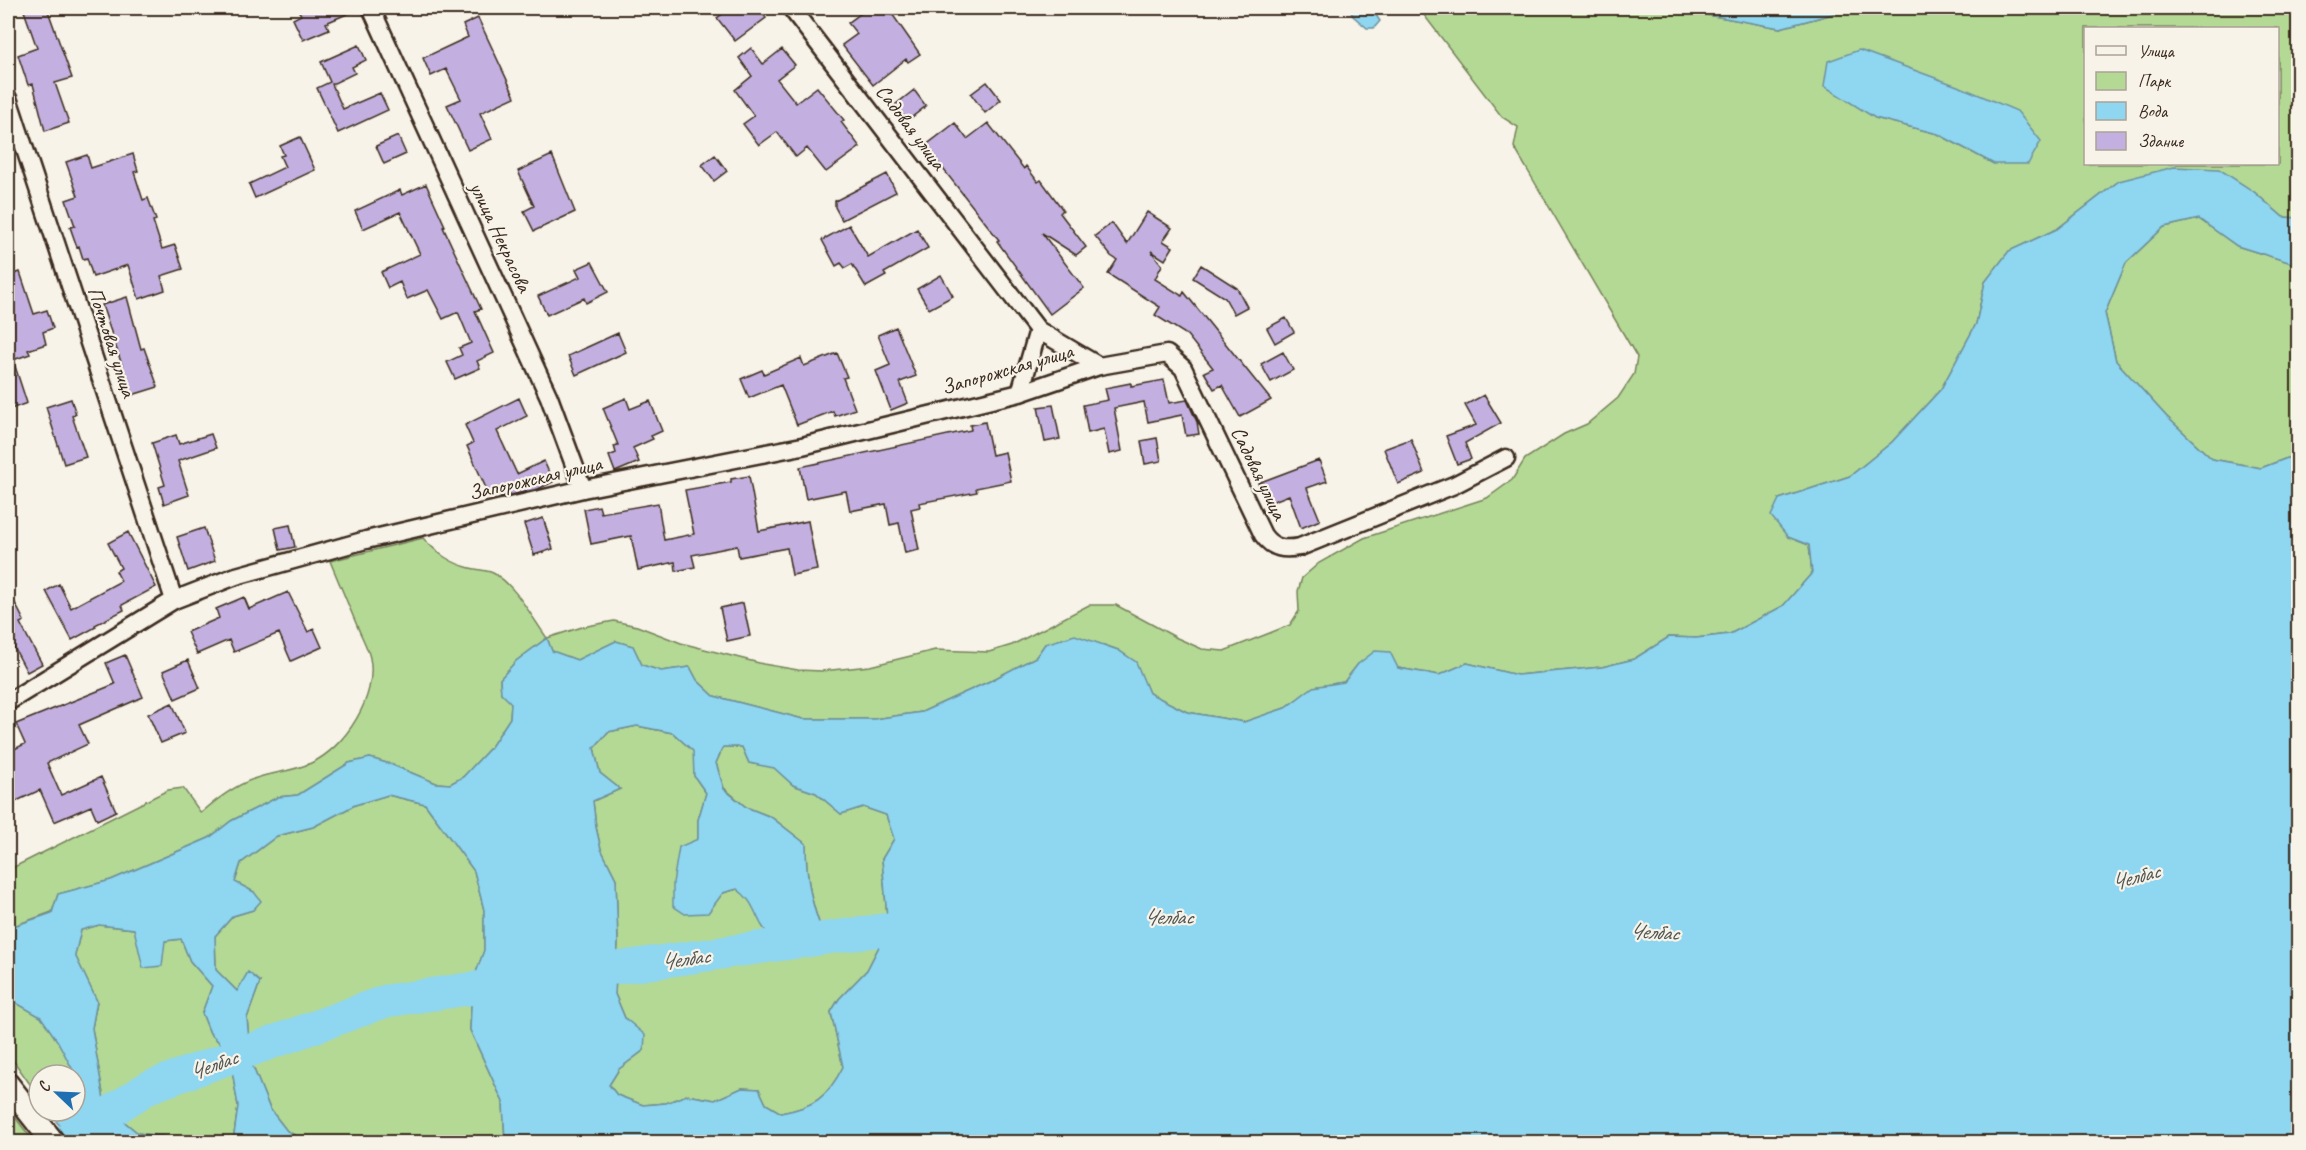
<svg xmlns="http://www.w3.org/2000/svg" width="2306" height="1150" viewBox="0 0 2306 1150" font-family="Caveat,sans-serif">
  <rect width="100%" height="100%" fill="#f7f3e8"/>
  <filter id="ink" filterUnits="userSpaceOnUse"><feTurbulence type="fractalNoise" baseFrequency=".0167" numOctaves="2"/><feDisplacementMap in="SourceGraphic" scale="12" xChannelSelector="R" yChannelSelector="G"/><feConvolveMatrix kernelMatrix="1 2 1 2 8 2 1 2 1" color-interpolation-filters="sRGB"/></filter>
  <g filter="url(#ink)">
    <!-- green -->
    <path fill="#b3d995" stroke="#77825a" stroke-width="1.5" fill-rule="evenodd" d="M 1415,8 L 1692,8 L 1708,15 L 1780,28 L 1833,14 L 1842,8 L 2298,8 L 2298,218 L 2283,217 L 2253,191 L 2119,181 L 2057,229 L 2009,251 L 1985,282 L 1976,324 L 1941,389 L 1892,442 L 1850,476 L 1779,499 L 1788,537 L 1809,545 L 1812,573 L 1783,606 L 1730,634 L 1696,638 L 1669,637 L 1634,659 L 1602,667 L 1517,675 L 1467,663 L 1439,675 L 1398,668 L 1358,664 L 1344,682 L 1314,687 L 1285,708 L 1244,722 L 1187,712 L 1149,693 L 1135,662 L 1118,650 L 1104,645 L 1045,644 L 1036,657 L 990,681 L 922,712 L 874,719 L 803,719 L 714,696 L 697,680 L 690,667 L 661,671 L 642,665 L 633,646 L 616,641 L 577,660 L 552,651 L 547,638 L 516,661 L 500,679 L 501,693 L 511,702 L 510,718 L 491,747 L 463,777 L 450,784 L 436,783 L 390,764 L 370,758 L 349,763 L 298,795 L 278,797 L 231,821 L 209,838 L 111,880 L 58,894 L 52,912 L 8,928 L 8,870 L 168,790 L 183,788 L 201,813 C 219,797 239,782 263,776 C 279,772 296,770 311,763 C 345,748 378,696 370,658 C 368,648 362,638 358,628 C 349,606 339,583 330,561 L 423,538 C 437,553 450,563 470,568 C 477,570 486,570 493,573 C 514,583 533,619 547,638 L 582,627 L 614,621 L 637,626 L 681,643 L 763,664 L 798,670 L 822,671 L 870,666 L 935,650 L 989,652 L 1012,645 L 1089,605 L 1116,605 L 1177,638 L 1202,649 L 1224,651 L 1290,625 L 1299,611 L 1298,591 L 1302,578 L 1319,563 L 1364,538 L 1487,498 L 1512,480 L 1525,459 L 1564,434 L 1587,424 L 1618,398 L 1634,374 L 1637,357 L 1514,147 L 1518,127 L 1502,117 L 1424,15 ZM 2086,28 L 2278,28 L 2278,164 L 2086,164 ZM 1859,51 L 1900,66 L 1994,164 L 1938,134 L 1875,118 Z
      M 2199,219 L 2237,246 L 2298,265 L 2298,454 L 2261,468 L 2212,459 L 2166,416 L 2116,361 L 2105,313 L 2126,263 L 2164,227 Z
      M 637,726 L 673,733 L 694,752 L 694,776 L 706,793 L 698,820 L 698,839 L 723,893 L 737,889 L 749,898 L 763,927 L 779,944 L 824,936 C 811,904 806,878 806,844 L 771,817 L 746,807 L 724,788 L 716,763 L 723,747 L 742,747 L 749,763 L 774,767 L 793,785 L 816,793 L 841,814 L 863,807 L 886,815 L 894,839 L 882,859 L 888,929 L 867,970 L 839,999 L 831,1012 L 843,1067 C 827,1098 814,1107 781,1113 L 766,1104 L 759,1089 L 742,1088 L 715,1100 L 687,1095 L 666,1103 L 643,1105 L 617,1095 L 609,1085 L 619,1069 L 644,1050 L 625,1018 L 615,994 L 618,942 L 616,879 L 601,849 L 596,827 L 593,801 L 620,789 L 600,773 L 594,748 L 608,732 Z
      M 388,795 L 425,804 L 474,871 L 484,910 L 484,951 L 472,984 L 470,1030 L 503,1102 L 505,1142 L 307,1142 L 287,1131 L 270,1109 L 251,1062 L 247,1018 L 260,982 L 237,991 L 216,970 L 215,936 L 233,916 L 253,910 L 254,892 L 235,882 L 241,863 L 277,836 L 313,827 L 355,805 Z
      M 99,925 L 134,929 L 165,941 L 181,939 L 190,961 L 212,986 L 202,1013 L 210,1033 L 229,1052 L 238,1106 L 233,1142 L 172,1142 L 166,1137 L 138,1133 L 105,1106 L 92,1028 L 97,1001 L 75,955 L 81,930 Z
      M 8,993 L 18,1004 L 41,1017 L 58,1041 L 76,1076 L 75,1085 L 75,1075 L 39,1075 L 39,1097 L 8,1053 Z
      M 8,1108 L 34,1142 L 8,1142 Z"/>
    <!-- water -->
    <path fill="#8fd6f1" stroke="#6d919d" stroke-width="1.5" fill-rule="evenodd" d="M 1349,8 L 1371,8 L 1380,21 L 1374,28 L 1367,28 L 1353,16 Z
      M 1692,8 L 1842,8 L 1833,14 L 1780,28 L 1708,15 Z
      M 1859,50 L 1963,88 L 2017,111 L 2041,141 L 2028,164 L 1994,164 L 1938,134 L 1875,118 L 1824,86 L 1828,61 Z
      M 2174,167 L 2219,169 L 2253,191 L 2283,217 L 2298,218 L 2298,265 L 2237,246 L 2199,219 L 2164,227 L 2126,263 L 2105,313 L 2116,361 L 2166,416 L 2212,459 L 2261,468 L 2298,454 L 2298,1142 L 505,1142 L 503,1102 L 470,1030 L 472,984 L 484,950 L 484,910 L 474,871 L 425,804 L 388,795 L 355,805 L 313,827 L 277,836 L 241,863 L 235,882 L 254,892 L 261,901 L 253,910 L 233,916 L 215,936 L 216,970 L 237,991 L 248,972 L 260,982 L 247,1018 L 251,1062 L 270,1109 L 287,1131 L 307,1142 L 233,1142 L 238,1106 L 229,1052 L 210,1033 L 202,1013 L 212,986 L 190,961 L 181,939 L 165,941 L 162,966 L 143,968 L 134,929 L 99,925 L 81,930 L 75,955 L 97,1001 L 92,1028 L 105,1106 L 138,1133 L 166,1137 L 172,1142 L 74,1142 L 56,1121 L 66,1111 L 75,1111 L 76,1076 L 58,1042 L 41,1017 L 18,1004 L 8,993 L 8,928 L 52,913 L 58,894 L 111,880 L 209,838 L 231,821 L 278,797 L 298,795 L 349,763 L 370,758 L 390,764 L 436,783 L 450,784 L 463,777 L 491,747 L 510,718 L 511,703 L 501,693 L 500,679 L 516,661 L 547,638 L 552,651 L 577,660 L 616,641 L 633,646 L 642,665 L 661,671 L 690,667 L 697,680 L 714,696 L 803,719 L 874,719 L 922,712 L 990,681 L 1036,657 L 1045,644 L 1075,635 L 1118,650 L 1136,662 L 1149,693 L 1187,712 L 1244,722 L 1285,708 L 1313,687 L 1344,682 L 1358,664 L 1375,651 L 1390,652 L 1398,668 L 1439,675 L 1467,663 L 1517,675 L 1602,667 L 1634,659 L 1669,637 L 1696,638 L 1730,634 L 1783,606 L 1812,573 L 1809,545 L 1788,537 L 1771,516 L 1779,499 L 1850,476 L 1892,442 L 1941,389 L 1976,324 L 1985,282 L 2009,251 L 2057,229 L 2119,181 ZM 637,726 L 673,733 L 693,751 L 694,776 L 706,793 L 698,820 L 698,839 L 679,847 L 673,883 L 673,906 L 685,914 L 708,913 L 723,893 L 737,889 C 752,900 753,909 761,924 C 774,947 794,952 818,952 L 824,936 C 811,904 806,878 806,844 L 771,817 L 746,807 L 724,789 L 716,763 L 723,747 L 742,747 L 749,763 L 774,768 L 793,785 L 816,793 L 841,814 L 863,807 L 886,815 L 894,839 L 882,859 L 888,929 L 867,970 L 839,999 L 831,1012 L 843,1067 C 827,1098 814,1107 781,1113 L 766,1104 L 759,1089 L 742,1088 L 715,1100 L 687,1095 L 666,1103 L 643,1105 L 617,1095 L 609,1085 L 619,1069 L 644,1050 L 645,1035 L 625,1018 L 615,994 L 618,943 L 616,879 L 601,849 L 596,827 L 593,801 L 620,789 L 600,773 L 594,748 L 608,732 Z"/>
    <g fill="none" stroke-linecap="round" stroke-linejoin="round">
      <!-- river -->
      <path stroke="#8fd6f1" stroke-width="33" d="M 573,974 L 932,923
        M 64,1142 L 149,1087 L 386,1001 L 516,982"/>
    </g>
    <!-- building -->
    <path fill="#c3b0e0" stroke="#3b2a1e" stroke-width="1.5" d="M 23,8 L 47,8 L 72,78 L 55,83 L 69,123 L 45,131 L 33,84 L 28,85 L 18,55 L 37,48 Z
      M 297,8 L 361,8 L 326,23 L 329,29 L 303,40 L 293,19 L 301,15 Z
      M 731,8 L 759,8 L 766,18 L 735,41 L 717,18 Z
      M 868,8 L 888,8 L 920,54 L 908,62 L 906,59 L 873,85 L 842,45 L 857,34 L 848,23 Z
      M 478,18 L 515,97 L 480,113 L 492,139 L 468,150 L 447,105 L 461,99 L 446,69 L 431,76 L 423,58 L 468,37 L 463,25 Z
      M 359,45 L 366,60 L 352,67 L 355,73 L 332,84 L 343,109 L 380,93 L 388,110 L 338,133 L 317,88 L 330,82 L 321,62 Z
      M 751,48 L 763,64 L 782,49 L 795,65 L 777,79 L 796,103 L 817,87 L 844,120 L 841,122 L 860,147 L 826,172 L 807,148 L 796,157 L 777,132 L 759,145 L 743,124 L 754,116 L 735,90 L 752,76 L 739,58 Z
      M 987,82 L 1001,100 L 985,113 L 971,94 Z
      M 914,90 L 926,106 L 907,121 L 895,105 Z
      M 955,123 L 967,139 L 988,123 L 1024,169 L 1026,166 L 1038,182 L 1041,180 L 1063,210 L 1060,213 L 1086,247 L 1076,255 L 1042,233 L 1084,288 L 1050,314 L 997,241 L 999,240 L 925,146 Z
      M 398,136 L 406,154 L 384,164 L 376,146 Z
      M 300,137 L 315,170 L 255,198 L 249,184 L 285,167 L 280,156 L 284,155 L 280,146 Z
      M 133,154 L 138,171 L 134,172 L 143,200 L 148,198 L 156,220 L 153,221 L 162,249 L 175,245 L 183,269 L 161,276 L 165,290 L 139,299 L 128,265 L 93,277 L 87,258 L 83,259 L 79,246 L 77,247 L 70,227 L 75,226 L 66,200 L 78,196 L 66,162 L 87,155 L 91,168 Z
      M 552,155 L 575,212 L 534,231 L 524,211 L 534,206 L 518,171 Z
      M 715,155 L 727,171 L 714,181 L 702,165 Z
      M 887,174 L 896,192 L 842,220 L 835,207 L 835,201 Z
      M 426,184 L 445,226 L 443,227 L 481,309 L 475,311 L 494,353 L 477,361 L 480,368 L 455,379 L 447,362 L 462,355 L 459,348 L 471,343 L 458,312 L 443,319 L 428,290 L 407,299 L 400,282 L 388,288 L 381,272 L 420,254 L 400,212 L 363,229 L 355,211 L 400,190 L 402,195 Z
      M 1147,212 L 1172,228 L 1163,241 L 1173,247 L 1165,260 L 1151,251 L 1162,265 L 1155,279 L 1182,296 L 1184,292 L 1271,400 L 1240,417 L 1222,385 L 1214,389 L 1204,372 L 1213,368 L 1187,335 L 1155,315 L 1160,307 L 1108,274 L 1117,260 L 1111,256 L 1095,236 L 1112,223 L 1127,244 Z
      M 849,225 L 868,257 L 917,229 L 928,248 L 884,273 L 886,276 L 866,287 L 852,264 L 845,268 L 841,263 L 836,266 L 822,240 Z
      M 592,262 L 608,292 L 586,303 L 584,298 L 547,315 L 538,296 L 580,277 L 576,269 Z
      M 1201,265 L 1237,288 L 1247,307 L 1234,314 L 1225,298 L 1193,278 Z
      M 20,272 L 34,314 L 47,310 L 53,328 L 43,332 L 46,344 L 28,350 L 30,354 L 13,360 L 27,403 L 8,410 L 8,276 Z
      M 941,275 L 953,296 L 929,309 L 917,289 Z
      M 127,297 L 141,349 L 144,348 L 158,387 L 132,395 L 102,305 Z
      M 1286,318 L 1294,332 L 1275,343 L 1267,328 Z
      M 896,327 L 916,376 L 900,382 L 908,403 L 891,410 L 876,371 L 890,365 L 878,335 Z
      M 618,333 L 626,352 L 576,375 L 568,356 Z
      M 1283,352 L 1293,370 L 1271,382 L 1261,364 Z
      M 837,353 L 847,377 L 843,378 L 855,409 L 835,416 L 833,411 L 797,425 L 781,385 L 749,398 L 741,379 L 762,370 L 764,374 L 801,358 L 804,366 Z
      M 1164,380 L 1169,403 L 1187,400 L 1197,422 L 1199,434 L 1186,436 L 1182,415 L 1148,422 L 1144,402 L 1114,408 L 1122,451 L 1109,454 L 1104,429 L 1088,433 L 1083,405 L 1108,400 L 1105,388 L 1131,383 L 1131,386 Z
      M 1484,395 L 1501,423 L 1465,443 L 1471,459 L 1457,464 L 1446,436 L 1476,425 L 1465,405 Z
      M 519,398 L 527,416 L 497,431 L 517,474 L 544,461 L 553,482 L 538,489 L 501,497 L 499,493 L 490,497 L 467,446 L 473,443 L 465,425 Z
      M 626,398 L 630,409 L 650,401 L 662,431 L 651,436 L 653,439 L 633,448 L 639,462 L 615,472 L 609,456 L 616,453 L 614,446 L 618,445 L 603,408 Z
      M 71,399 L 76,414 L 72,416 L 86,457 L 64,464 L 46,407 Z
      M 1053,405 L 1060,439 L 1045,442 L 1038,407 Z
      M 985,422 L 992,455 L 1005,452 L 1011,481 L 976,488 L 977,492 L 919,503 L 920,507 L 911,509 L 919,550 L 905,553 L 899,523 L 890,525 L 886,504 L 850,511 L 846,491 L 806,499 L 800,467 L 971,430 L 970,425 Z
      M 211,434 L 216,448 L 178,461 L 189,495 L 164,504 L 159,487 L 165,485 L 152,443 L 176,435 L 179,444 Z
      M 1157,438 L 1161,461 L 1145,464 L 1141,441 Z
      M 1411,439 L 1424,473 L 1398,484 L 1384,449 Z
      M 1319,460 L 1327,481 L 1307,488 L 1320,520 L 1301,528 L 1289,495 L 1266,504 L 1258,483 Z
      M 749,476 L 759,531 L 808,521 L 817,570 L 792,575 L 787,548 L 739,557 L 737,546 L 692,555 L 695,567 L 676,571 L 675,562 L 638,570 L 631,536 L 591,544 L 584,509 L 599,506 L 601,513 L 658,503 L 664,540 L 694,534 L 685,490 L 731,482 L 731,479 Z
      M 543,518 L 553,549 L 534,555 L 524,524 Z
      M 290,525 L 295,547 L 280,550 L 275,528 Z
      M 204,528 L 215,561 L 188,571 L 177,537 Z
      M 128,532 L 156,587 L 122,605 L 124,610 L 95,625 L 96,627 L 72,640 L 46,591 L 59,584 L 71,608 L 121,581 L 116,571 L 121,568 L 108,543 Z
      M 8,589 L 24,621 L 20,623 L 42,664 L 27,672 L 8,636 Z
      M 288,592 L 308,632 L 314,629 L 322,647 L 291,661 L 279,633 L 234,652 L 229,640 L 197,654 L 187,632 L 219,618 L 216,609 L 244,597 L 249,609 Z
      M 743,603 L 750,636 L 727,641 L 720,608 Z
      M 125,655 L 143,697 L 79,725 L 88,744 L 47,763 L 61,795 L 101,777 L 116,811 L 97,820 L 91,806 L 54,822 L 40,790 L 8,805 L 8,752 L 25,744 L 16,724 L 115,684 L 106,663 Z
      M 188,660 L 200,688 L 175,699 L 163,671 Z
      M 172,703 L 185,733 L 161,743 L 148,714 Z"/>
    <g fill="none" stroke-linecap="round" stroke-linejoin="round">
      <defs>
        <path id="street" d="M 371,8 L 549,397 L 583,489
          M 791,8 L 1038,330 L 1099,366 L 1167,354 L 1183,368 L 1263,535 C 1273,549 1284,550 1300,547 L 1454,485 L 1506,458
          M 8,98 L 174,600
          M 1020,393 L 1038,330
          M 8,702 L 174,600 L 236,576 L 366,540 L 583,489 L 802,446 L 1020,393 L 1099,366"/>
        <path id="secondary" d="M 8,1085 L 53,1142"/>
      </defs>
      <!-- street casing -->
      <use href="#street" stroke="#3b2a1e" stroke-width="21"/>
      <!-- secondary casing -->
      <use href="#secondary" stroke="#3b2a1e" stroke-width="27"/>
      <!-- street -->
      <use href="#street" stroke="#f7f3e8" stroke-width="16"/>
      <!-- secondary -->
      <use href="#secondary" stroke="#f7f3e8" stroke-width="22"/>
    </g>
  </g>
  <g text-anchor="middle" stroke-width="4.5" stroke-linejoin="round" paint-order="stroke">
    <!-- street labels -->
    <g font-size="21" fill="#3b2a1e" stroke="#f7f3e8">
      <text transform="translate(911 127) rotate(53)" y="7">Садовая улица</text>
      <text transform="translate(501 237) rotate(65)" y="7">улица Некрасова</text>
      <text transform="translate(112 342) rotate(72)" y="7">Почтовая улица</text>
      <text transform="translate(1007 369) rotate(-16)" y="7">Запорожская улица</text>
      <text transform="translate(1259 473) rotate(64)" y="7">Садовая улица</text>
      <text transform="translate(535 478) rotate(-13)" y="7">Запорожская улица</text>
    </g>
    <!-- water labels -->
    <g font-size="22" font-style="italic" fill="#505553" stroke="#f7f3e8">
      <text transform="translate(2135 876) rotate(-15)" y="8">Челбас</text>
      <text x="1168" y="924">Челбас</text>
      <text transform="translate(1654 931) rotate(3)" y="8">Челбас</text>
      <text transform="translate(685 958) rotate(-8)" y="8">Челбас</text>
      <text transform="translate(213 1064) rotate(-20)" y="8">Челбас</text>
    </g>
  </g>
  <!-- margin -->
  <rect width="2306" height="1150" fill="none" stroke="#f7f3e8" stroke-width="30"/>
  <rect x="15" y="15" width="2276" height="1120" fill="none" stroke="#3b2a1e" stroke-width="2" filter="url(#ink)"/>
  <!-- legend -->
  <rect x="2084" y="27" width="195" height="138" fill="#f7f3e8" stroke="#aca397" stroke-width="1.5"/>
  <rect x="2096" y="46" width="30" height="9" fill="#f7f3e8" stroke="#aca397" stroke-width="1.5"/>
  <text x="2138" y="57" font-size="18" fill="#3b2a1e">Улица</text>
  <rect x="2096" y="72" width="30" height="18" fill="#b3d995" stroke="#aca397" stroke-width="1.5"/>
  <text x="2138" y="87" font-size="18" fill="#3b2a1e">Парк</text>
  <rect x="2096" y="102" width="30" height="18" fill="#8fd6f1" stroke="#aca397" stroke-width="1.5"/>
  <text x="2138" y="117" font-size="18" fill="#3b2a1e">Вода</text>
  <rect x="2096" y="132" width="30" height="18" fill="#c3b0e0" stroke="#aca397" stroke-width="1.5"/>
  <text x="2138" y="147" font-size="18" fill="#3b2a1e">Здание</text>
  <!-- north arrow -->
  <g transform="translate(57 1093) rotate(293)"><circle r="28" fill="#f7f3e8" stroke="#aca397" stroke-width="1.5"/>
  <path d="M0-4.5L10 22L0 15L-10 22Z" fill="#1f6fb2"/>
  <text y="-9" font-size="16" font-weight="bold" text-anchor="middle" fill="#3b2a1e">С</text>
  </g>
</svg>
